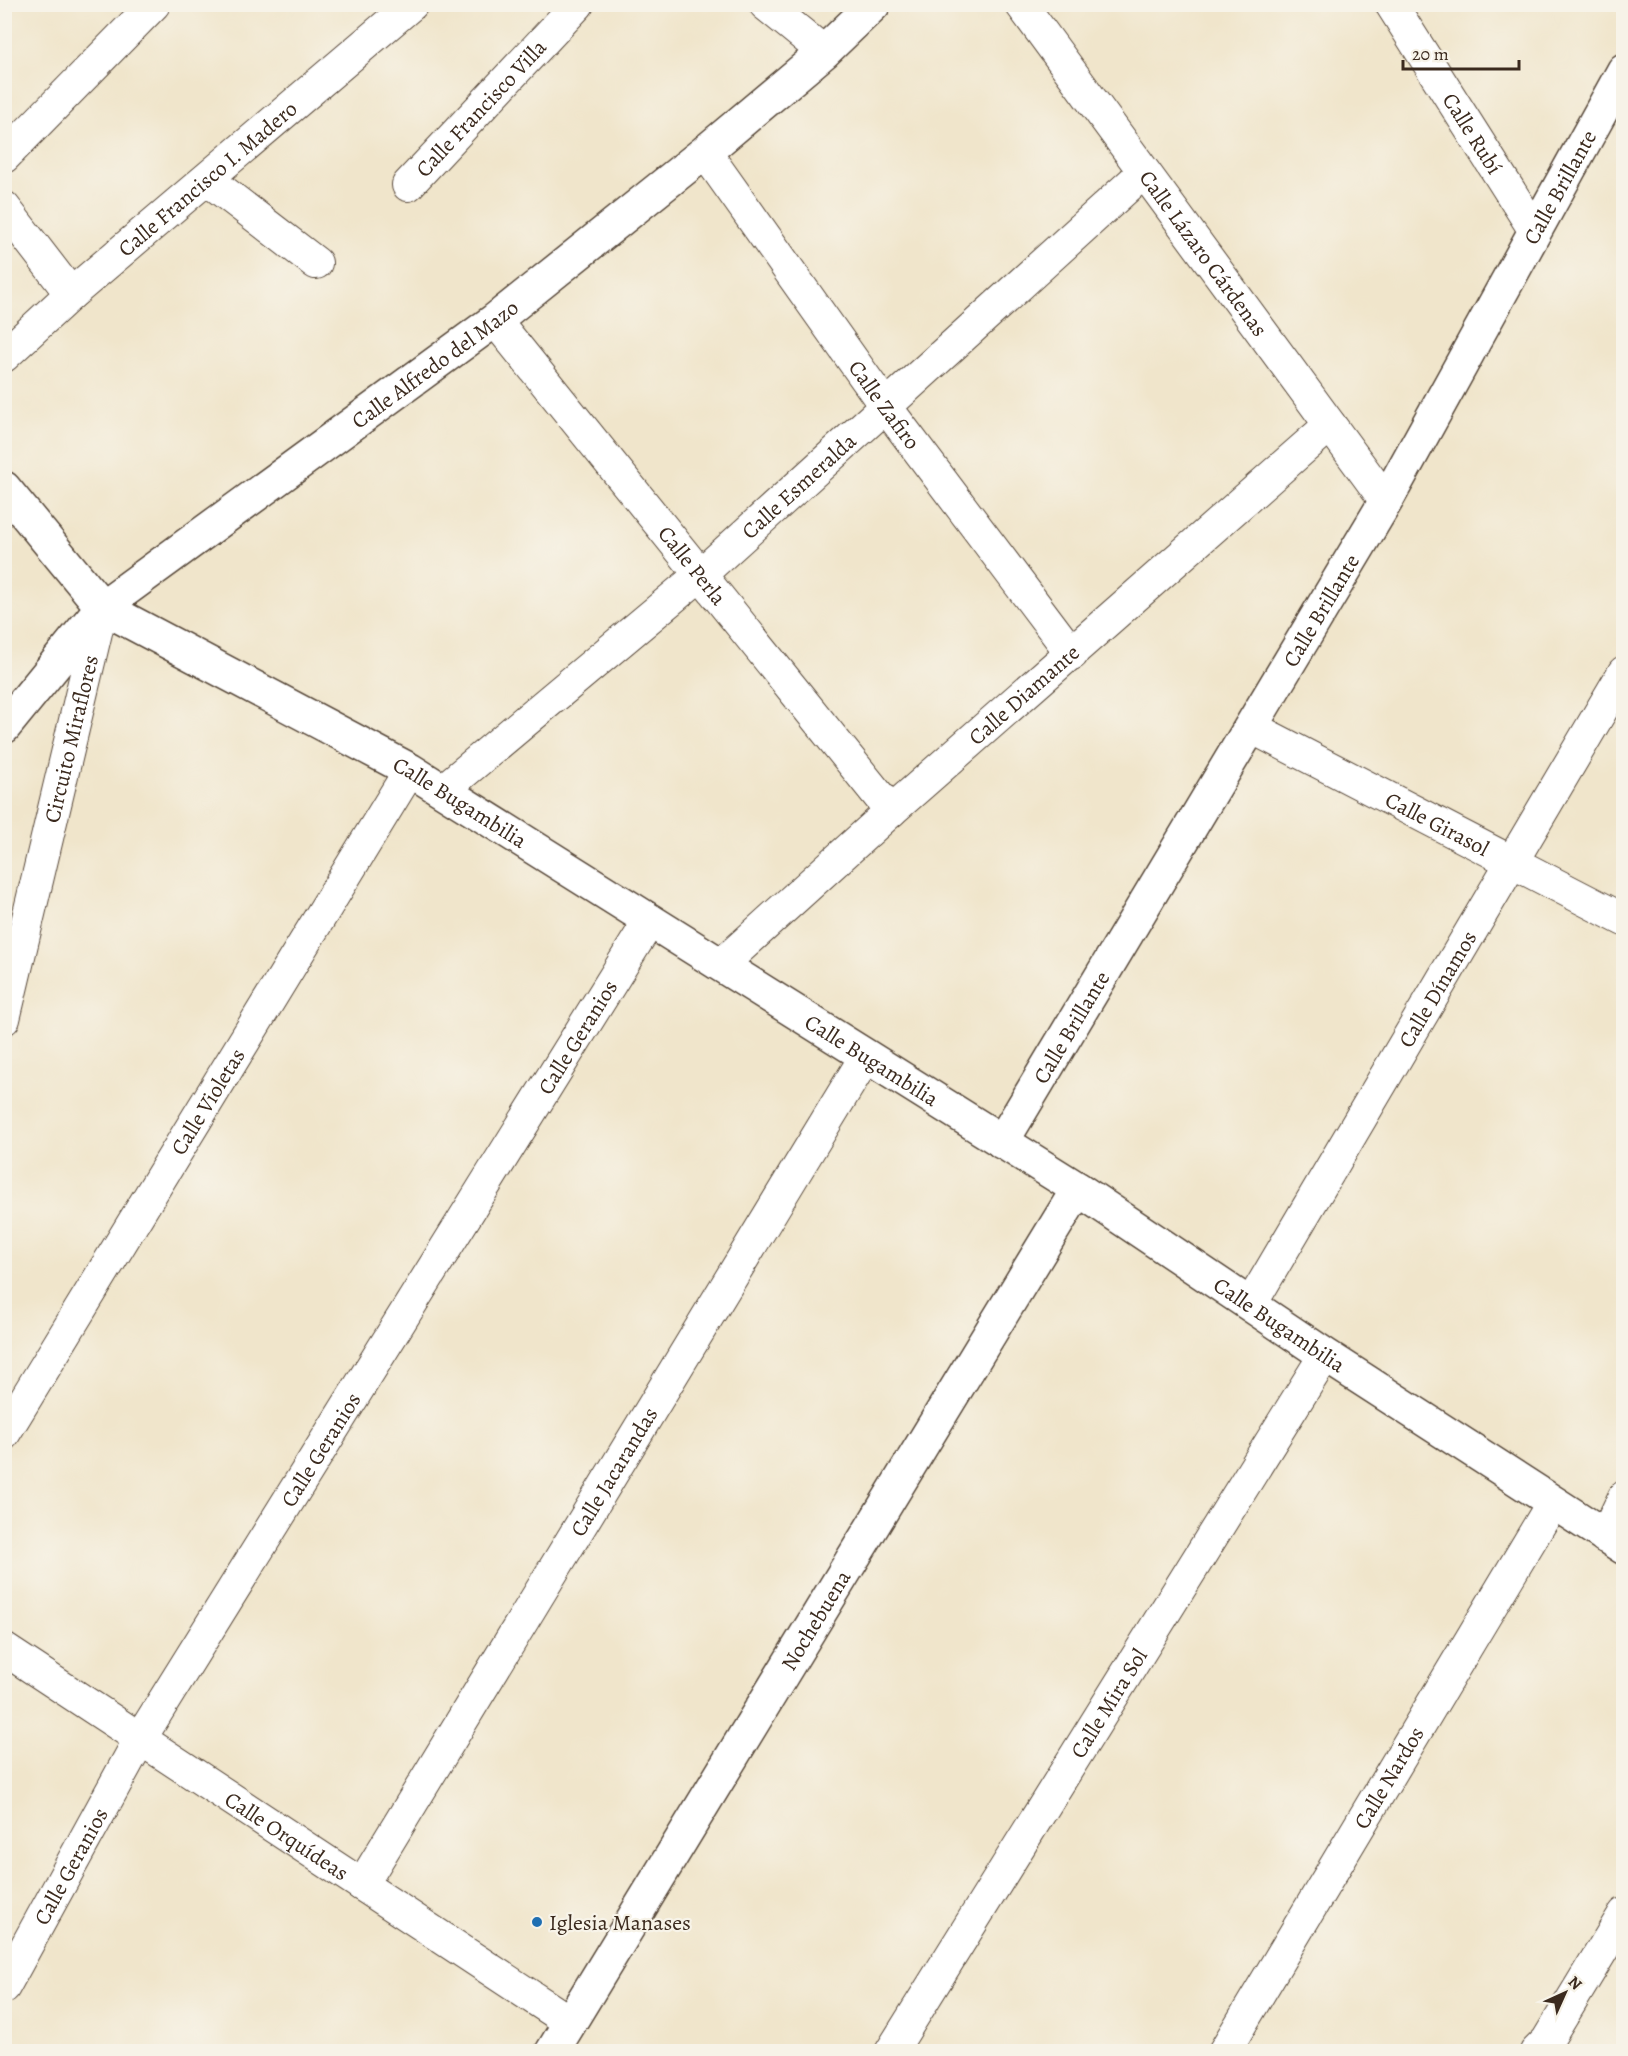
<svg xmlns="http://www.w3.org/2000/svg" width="1628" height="2056" viewBox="0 0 1628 2056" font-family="Alegreya,serif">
  <rect width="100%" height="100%" fill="#f7f3e8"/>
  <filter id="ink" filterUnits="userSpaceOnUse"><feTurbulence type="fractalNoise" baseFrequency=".0167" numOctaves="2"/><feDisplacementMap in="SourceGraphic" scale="12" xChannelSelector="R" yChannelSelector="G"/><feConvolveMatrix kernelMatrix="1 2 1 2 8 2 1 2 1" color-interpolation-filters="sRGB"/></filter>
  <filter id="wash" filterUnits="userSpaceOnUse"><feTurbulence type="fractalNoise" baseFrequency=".008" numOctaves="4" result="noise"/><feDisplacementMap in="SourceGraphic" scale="24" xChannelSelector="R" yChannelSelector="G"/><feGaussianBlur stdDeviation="1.35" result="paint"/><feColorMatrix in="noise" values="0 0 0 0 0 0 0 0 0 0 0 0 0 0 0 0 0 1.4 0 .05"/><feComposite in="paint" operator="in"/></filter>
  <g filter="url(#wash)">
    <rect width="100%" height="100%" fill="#f0e5cb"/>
  </g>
  <g filter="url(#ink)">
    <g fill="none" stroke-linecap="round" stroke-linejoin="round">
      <defs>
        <g id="minor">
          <path d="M 765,4 L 824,52"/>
          <path id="s1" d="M 1021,4 L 1386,501"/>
          <path id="s2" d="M 1391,4 L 1535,231"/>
          <path id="s3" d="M 705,152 L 886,407 L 1072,654"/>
          <path d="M 4,157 L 154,4"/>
          <path d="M 207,179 L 316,263"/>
          <path id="s4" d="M 408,185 L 578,4"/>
          <path d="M 4,207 L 71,294"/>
          <path id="s5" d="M 495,320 L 891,811"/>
          <path id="s6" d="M 4,356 L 71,294 L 412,4"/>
          <path id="s7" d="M 1251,727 L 1624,920"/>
          <path id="s8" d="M 443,790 L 700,575 L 1144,172"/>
          <path id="s9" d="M 721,965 L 891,811 L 1330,425"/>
          <path id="s10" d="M 4,1019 L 102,607"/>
          <path id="s11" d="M 1251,1304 L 1624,672"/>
          <path id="s12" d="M 4,1434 L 410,770"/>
          <path d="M 1605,1537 L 1624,1497"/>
          <path id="s13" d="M 4,1649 L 570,2022"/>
          <path id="s14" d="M 362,1885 L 866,1056"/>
          <path id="s15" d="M 4,1987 L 140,1739 L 650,920"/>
          <path id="s16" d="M 891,2052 L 1325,1355"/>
          <path id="s17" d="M 1224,2052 L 1552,1504"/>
          <path d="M 1536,2052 L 1547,2041 L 1624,1914"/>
        </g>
        <g id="tertiary">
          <path id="s18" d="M 4,488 L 102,607 L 410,770 L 1078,1189 L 1325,1355 L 1624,1548"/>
          <path id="s19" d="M 4,727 L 102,607 L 495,320 L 705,152 L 824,52 L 874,4"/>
          <path id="s20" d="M 1002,1142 L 1386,501 L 1624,70"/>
          <path id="s21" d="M 552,2052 L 1078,1189"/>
        </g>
      </defs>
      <!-- minor casing -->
      <use href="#minor" stroke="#564638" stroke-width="34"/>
      <!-- tertiary casing -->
      <use href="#tertiary" stroke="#564638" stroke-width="36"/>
      <!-- minor -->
      <use href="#minor" stroke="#fff" stroke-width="32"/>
      <!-- tertiary -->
      <use href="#tertiary" stroke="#fff" stroke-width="33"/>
    </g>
  </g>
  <!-- markers -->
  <circle fill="#1f6fb2" stroke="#f7f3e8" stroke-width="2" cx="537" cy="1922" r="6"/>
  <g text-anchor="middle" stroke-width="4.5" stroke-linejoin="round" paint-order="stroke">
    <!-- street labels -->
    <g font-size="22" fill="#3b2a1e" stroke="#f7f3e8">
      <text dy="8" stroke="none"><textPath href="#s4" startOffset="106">Calle Francisco Villa</textPath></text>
      <text dy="8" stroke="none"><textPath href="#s2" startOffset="153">Calle Rubí</textPath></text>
      <text dy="8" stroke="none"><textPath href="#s6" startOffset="270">Calle Francisco I. Madero</textPath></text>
      <text dy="8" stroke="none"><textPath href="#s20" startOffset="1106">Calle Brillante</textPath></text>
      <text dy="8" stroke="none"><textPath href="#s1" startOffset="309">Calle Lázaro Cárdenas</textPath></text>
      <text dy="8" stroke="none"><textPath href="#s19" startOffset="567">Calle Alfredo del Mazo</textPath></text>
      <text dy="8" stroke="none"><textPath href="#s3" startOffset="310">Calle Zafiro</textPath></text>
      <text dy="8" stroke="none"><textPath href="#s8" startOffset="468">Calle Esmeralda</textPath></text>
      <text dy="8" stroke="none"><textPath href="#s5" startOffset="315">Calle Perla</textPath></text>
      <text dy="8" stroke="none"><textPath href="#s20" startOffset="620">Calle Brillante</textPath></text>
      <text dy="8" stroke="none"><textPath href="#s9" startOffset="406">Calle Diamante</textPath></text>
      <text dy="8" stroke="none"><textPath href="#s10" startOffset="288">Circuito Miraflores</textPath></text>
      <text dy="8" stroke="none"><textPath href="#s18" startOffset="562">Calle Bugambilia</textPath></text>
      <text dy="8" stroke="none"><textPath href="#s7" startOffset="210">Calle Girasol</textPath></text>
      <text dy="8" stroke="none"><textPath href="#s11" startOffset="366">Calle Dínamos</textPath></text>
      <text dy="8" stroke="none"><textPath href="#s20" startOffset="134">Calle Brillante</textPath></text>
      <text dy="8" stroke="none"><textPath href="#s15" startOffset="1110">Calle Geranios</textPath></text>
      <text dy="8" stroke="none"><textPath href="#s18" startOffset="1048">Calle Bugambilia</textPath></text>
      <text dy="8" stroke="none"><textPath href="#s12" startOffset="390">Calle Violetas</textPath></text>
      <text dy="8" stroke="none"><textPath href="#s18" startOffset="1534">Calle Bugambilia</textPath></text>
      <text dy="8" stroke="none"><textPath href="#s15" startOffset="624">Calle Geranios</textPath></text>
      <text dy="8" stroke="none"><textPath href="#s14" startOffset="484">Calle Jacarandas</textPath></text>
      <text dy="8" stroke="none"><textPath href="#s21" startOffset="506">Nochebuena</textPath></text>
      <text dy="8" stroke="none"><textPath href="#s16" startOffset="411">Calle Mira Sol</textPath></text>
      <text dy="8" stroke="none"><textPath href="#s17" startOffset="320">Calle Nardos</textPath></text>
      <text dy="8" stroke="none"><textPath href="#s13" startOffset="339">Calle Orquídeas</textPath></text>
      <text dy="8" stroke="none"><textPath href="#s15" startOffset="138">Calle Geranios</textPath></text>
    </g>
    <!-- poi labels -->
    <g font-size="22" fill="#3b2a1e" stroke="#f7f3e8" text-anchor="start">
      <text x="549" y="1930">Iglesia Manases</text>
    </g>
  </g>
  <!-- margin -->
  <rect width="1628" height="2056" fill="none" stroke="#f7f3e8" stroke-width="24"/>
  <!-- north arrow -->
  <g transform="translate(1565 1993) rotate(45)" stroke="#f7f3e8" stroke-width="4.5" paint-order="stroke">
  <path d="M0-4.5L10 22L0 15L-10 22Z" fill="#3b2a1e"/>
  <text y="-9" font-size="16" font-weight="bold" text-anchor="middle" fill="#3b2a1e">N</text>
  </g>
  <!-- scale -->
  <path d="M1403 60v9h116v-9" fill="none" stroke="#3b2a1e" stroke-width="3"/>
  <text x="1412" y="60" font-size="18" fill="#3b2a1e" stroke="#f7f3e8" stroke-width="4.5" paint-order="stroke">20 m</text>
</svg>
